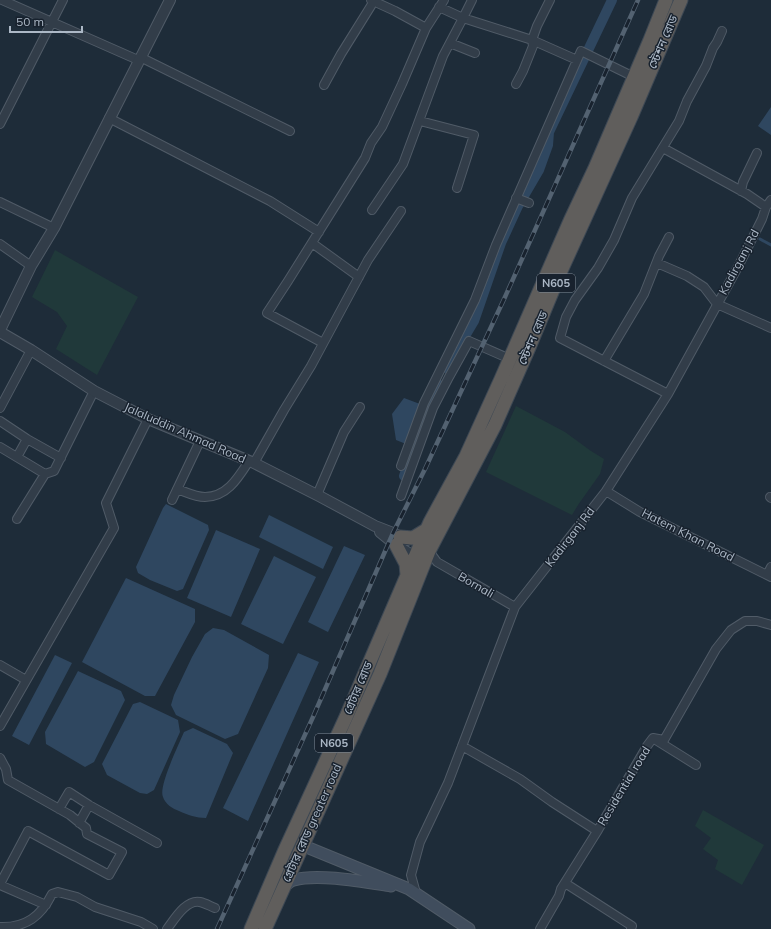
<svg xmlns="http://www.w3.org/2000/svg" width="771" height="929" viewBox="0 0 771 929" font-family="Mulish,'Noto Sans Bengali',sans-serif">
  <rect width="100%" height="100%" fill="#1e2c39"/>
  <!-- green -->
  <path fill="#20393a" d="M 55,250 L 138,297 L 97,375 L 56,349 L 67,326 L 57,312 L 32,297 Z
    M 516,406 L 565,432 L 591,451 L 604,459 L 600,474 L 578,505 L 572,515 L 486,472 Z
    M 703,810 L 764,845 L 742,885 L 715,869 L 718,860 L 703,849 L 711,838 L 695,826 Z"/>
  <!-- water -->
  <path fill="#2f4760" d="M 771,107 L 771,135 L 758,126 Z
    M 404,398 L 420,404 L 406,444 L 396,440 L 392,414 Z
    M 166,504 L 208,525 L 209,530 L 183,589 L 177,591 L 150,580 L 138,573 L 136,567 L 163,508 Z
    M 269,515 L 333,547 L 323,569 L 259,537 Z
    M 216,530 L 260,549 L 231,617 L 187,598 Z
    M 344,546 L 365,555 L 328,632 L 308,622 Z
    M 274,556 L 316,577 L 283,644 L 241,624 Z
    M 126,578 L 195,609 L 195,622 L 155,696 L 145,696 L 82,662 Z
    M 213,628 L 224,630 L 269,655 L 268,668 L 238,734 L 225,739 L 176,715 L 171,705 L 174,695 L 192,657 L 205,634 Z
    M 298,653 L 319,662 L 248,821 L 223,808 Z
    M 55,655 L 72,663 L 29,745 L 12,736 Z
    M 78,671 L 121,691 L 125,700 L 94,762 L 85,767 L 46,744 L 45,732 Z
    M 140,702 L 178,720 L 180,732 L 154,790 L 147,794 L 140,793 L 107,775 L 102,764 L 133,704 Z
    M 193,728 L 227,744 L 233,753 L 206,818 C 196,818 188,815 179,811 C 173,809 165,804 163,797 C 158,787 179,744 184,732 Z"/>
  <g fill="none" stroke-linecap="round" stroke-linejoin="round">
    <!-- stream -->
    <path stroke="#2f4760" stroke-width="3" d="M 760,239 L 771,245"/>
    <!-- canal -->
    <path stroke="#2f4760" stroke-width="10" d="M 446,368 L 474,321 L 501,243 L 518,206 L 539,170 L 548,145 L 549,132 L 612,0
      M 404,476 L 422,421 L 438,384"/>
    <defs>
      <path id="minor" d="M 2,0 L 138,60
        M 371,0 L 395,11 L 426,28
        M 439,7 L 463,18 L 472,0
        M 450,43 L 475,53
        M 140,57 L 290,131
        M 516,84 L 523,71 L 533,46 L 532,40 L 537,26 L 550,0
        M 324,85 L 341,54 L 374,1
        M 109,118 L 270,201 L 319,232
        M 420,121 L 474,135 L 457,188
        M 0,124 L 63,0
        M 663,148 L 747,194 L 766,207
        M 741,191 L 743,182 L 757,153
        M 516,198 L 529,203
        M 0,202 L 54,228
        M 372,210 L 403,164 L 443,56 L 463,18 L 532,40 L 577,60
        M 312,243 L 359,277
        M 0,244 L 31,266
        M 657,263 L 687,276 L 704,287 L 717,304 L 771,328
        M 323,343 L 267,313 L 288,281 L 365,158 L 371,143 L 382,127 L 402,84 L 426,28 L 444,0
        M 604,361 L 644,294 L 659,256 L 669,237
        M 668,394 L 560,338 L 566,317 L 575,300 L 598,268 L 614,240 L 632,198 L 679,121 L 687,101 L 706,66 L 713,48 L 717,42 L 722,31
        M 0,408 L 31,350
        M 0,421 L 27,439 L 61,458
        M 0,447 L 45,474
        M 17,457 L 27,439
        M 254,463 L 284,410 L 311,366 L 368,260 L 401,211
        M 401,466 L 424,403 L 475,300 L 496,245 L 581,51 L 634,77
        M 177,489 C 186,492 195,497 205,497 C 227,497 238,478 249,461
        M 606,491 L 640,512 L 771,577
        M 317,495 L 344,432 L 360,407
        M 401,496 L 433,408 L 449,377 L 469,341 L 510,359
        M 770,497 L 771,498
        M 172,500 L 200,441
        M 17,519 L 45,474 L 54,471 L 94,391
        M 429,551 L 437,562 L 515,607
        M 767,575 L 771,567
        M 0,665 L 26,680
        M 0,726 L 114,528 L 106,503 L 148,419
        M 656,740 L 696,765
        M 462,746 L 520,779 L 552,802 L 597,831
        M 0,758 L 6,769 L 8,780 L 70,815 L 86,828 L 87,834 L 122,852 L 109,875 L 28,831 L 0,884
        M 89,805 L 157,843
        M 59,809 L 69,792 L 89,805 L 79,823
        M 565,883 L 632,926 L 631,929
        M 0,885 L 46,905
        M 416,893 L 411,875 L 420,842 L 448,783 L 515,607 L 606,491 L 668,394 L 739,265 L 762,219 L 766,207 L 771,200
        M 0,927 C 26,928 41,916 52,894 L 58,892 L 77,897 L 95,907 L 141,922 L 153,929
        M 167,929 C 174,920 186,899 200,902 C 205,903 210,906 215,908
        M 540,929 L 559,896 L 561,889 L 598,830 L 647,746 L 653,738 L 664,740 L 716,649 L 731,630 L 745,621 L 757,621 L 771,625"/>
      <path id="tertiary" d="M 0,330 L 31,266 L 54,228 L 170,0
        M 0,332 L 31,350 L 94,391 L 148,419 L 254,463 L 321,497 L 375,526 L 393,533 L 407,540
        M 380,532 L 396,545 L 421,561"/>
      <path id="secondary" d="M 304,846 L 409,889 L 469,929
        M 284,887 C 287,884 290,881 294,880 C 318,873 365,882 391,886"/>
      <path id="trunk" d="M 400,537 L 413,538 L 426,530
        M 396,545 L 406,564 L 407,575
        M 251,929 L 284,852 L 346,717 L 430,522 L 466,456 L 501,379 L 570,221 L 595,168 L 650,40 L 666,0
        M 265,929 L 380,674 L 429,551 L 495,425 L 528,350 L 560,273 L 631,117 L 681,0"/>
    </defs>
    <!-- minor casing -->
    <use href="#minor" stroke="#505b67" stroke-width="10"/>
    <!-- tertiary casing -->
    <use href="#tertiary" stroke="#505b67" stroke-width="12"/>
    <!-- secondary casing -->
    <use href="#secondary" stroke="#505b67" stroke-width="13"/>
    <!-- trunk casing -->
    <use href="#trunk" stroke="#3d4854" stroke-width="15"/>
    <!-- minor -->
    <use href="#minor" stroke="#323d49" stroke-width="8"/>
    <!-- tertiary -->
    <use href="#tertiary" stroke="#323d49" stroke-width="10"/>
    <!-- secondary -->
    <use href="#secondary" stroke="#404d5d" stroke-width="11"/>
    <!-- trunk -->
    <use href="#trunk" stroke="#605e5c" stroke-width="13"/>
    <defs>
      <path id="rail" d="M 217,929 L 313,717 L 393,533 L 425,469 L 505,297 L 638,0"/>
    </defs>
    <!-- rail casing -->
    <use href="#rail" stroke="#536271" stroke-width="4.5"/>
    <!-- rail -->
    <use href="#rail" stroke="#18222e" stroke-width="3" stroke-dasharray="9" stroke-linecap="butt"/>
  </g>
  <g text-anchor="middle" stroke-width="3" stroke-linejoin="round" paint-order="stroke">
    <!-- shield labels -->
    <g fill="#18222e" stroke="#808b98" stroke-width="1">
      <rect x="537" y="274" width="38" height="18" rx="3"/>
      <rect x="315" y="734" width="38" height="18" rx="3"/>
    </g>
    <g font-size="11" font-weight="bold" fill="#acb8c6">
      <text x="556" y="287">N605</text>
      <text x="334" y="747">N605</text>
    </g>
    <!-- street labels -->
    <g font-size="12" fill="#acb8c6" stroke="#18222e">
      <text transform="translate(663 42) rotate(-67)" y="4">স্টেশন রোড</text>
      <text transform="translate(739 262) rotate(-62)" y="4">Kadirganj Rd</text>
      <text transform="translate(533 338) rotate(-67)" y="4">স্টেশন রোড</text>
      <text transform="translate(185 433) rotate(24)" y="4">Jalaluddin Ahmad Road</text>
      <text transform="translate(688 535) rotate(27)" y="4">Hatem Khan Road</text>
      <text transform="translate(570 537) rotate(-52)" y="4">Kadirganj Rd</text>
      <text transform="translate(476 585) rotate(30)" y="4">Bornali</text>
      <text transform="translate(358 688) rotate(-67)" y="4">গ্রেটার রোড</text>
      <text transform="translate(624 786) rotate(-59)" y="4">Residential road</text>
      <text transform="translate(312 823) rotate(-66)" y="4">গ্রেটার রোড greater road</text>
    </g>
  </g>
  <!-- scale -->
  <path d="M10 26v6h72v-6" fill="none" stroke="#acb8c6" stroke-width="2"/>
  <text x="16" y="26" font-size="12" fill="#acb8c6" stroke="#18222e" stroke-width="3" paint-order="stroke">50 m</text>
</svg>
